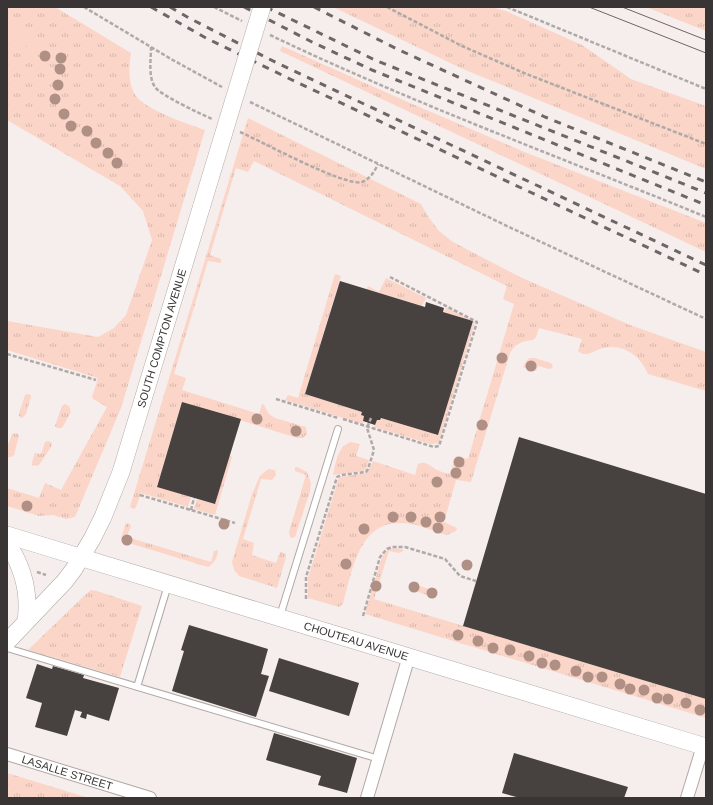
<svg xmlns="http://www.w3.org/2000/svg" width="713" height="805" viewBox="0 0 713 805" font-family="Arial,sans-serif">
  <defs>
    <pattern id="grass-tufts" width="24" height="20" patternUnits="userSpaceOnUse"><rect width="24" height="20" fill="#fbd5c8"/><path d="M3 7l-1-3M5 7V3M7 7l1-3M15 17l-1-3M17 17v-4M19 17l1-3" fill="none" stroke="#d8b7ac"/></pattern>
  </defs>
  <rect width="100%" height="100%" fill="#f6eeec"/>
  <!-- grass -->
  <path fill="url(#grass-tufts)" d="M 7,7 L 55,7 L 131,53 C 129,66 128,81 134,93 C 142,109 188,124 205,130 L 121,408 L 75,517 L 66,519 L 53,515 L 39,516 L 7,506 L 7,488 L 39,498 L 45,483 L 61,490 L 107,407 L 93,399 L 92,397 L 98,378 L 7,350 L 7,321 L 98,337 L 114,328 L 126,315 L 152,240 L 143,211 L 120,186 L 7,120 Z
    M 333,7 L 491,7 L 506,11 L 582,45 L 631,79 L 706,106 L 706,169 L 463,69 Z
    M 646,7 L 706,7 L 706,31 Z
    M 282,46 L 410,103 L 522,151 L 706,223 L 706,252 L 280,51 Z
    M 248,118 L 421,204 L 429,218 L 439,231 L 453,242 L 520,277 L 630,325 L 706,352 L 706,391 L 648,374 C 641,356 623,343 603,348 C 594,350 586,359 578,351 L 582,339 L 539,328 L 536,337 L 533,340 C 522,341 516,343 510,353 L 471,482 L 456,480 L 444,522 L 457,528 L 456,531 L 447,535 C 432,531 415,522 399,523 C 358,523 352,573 343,604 L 339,607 L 308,598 L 308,578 L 339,477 L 367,473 L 373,461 L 415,475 L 418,464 C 426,460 431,467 437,470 C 441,472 446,473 450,474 L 456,456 L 468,459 L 514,304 L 503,299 L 507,286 L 254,161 L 248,172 L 236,168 L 210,255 L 221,259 L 221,263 L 208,261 L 174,374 L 186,378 L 182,390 L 259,414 L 262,404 L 264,405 L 269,414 L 275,418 L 306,427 L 307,434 L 303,438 L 297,438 L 182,402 L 157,486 L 191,497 L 188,507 L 141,493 L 136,507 L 134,509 L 130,507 Z
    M 335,274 L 341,276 L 305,394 L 362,412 L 364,416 L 363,424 L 285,400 L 288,395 L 298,398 Z
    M 386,278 L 426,298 L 422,306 L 367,289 L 368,286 L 379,292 Z
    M 446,307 L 475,322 L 439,443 L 431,444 L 374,427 L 377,420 L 380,420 L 381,418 L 438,435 L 473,321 L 444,312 Z
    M 530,358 L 535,358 L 551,363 L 553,366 L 552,368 L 549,369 L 538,366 L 536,371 L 523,367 L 527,360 Z
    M 27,394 L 31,395 L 31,397 L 26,414 L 22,418 L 19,416 L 19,413 L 25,395 Z
    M 65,404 L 69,406 L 71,412 L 62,428 L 57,428 L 55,426 L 62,406 Z
    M 15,433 L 18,434 L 19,436 L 14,455 L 11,457 L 7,457 L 7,445 L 8,445 L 12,434 Z
    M 48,441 L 52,443 L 51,447 L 39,465 L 36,466 L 32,465 L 32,462 L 35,453 L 41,454 L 45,442 Z
    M 351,442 L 360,444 L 356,456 L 369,460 L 366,469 L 364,471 L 333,475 C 336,463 337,446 351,442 Z
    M 229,456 L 232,457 L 215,515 L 194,509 L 197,499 L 215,504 Z
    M 295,467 L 297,467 L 307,472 L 311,483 L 310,491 L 295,537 L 292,538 L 290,537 L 289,532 L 306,475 L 295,471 Z
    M 268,469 L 275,470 L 276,475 L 272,480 L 261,479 L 243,539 L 254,543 L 252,555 L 276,563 L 280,552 L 282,552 L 286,554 L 286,557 L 277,588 L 239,576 L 234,570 L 232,562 L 252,494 L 260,476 Z
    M 126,523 L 130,524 L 131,526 L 127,537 L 211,562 L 214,551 L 218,550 C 218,558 214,563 208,567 L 122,541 L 121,538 Z
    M 396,548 L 404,550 C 400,555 395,552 389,551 L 374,599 L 706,699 L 706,718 L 365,614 L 382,557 L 389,549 Z
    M 413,584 L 436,591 L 437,593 L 436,596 L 433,597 L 412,590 L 410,588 L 410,586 Z
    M 91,590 L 97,591 L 142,606 L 120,677 L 28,650 L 86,594 Z
    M 7,773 L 89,798 L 7,798 Z"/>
  <!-- garden -->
  <path fill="#fbd5c8" d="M 7,22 L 56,59 L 57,62 L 54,64 L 50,63 L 7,32 Z"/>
  <!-- building -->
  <path fill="#47413f" d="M 340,281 L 425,307 L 426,302 L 444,308 L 443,312 L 473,321 L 438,435 L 381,418 L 380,420 L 377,420 L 375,425 L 363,421 L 364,416 L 361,415 L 362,412 L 305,394 Z
    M 182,402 L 241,419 L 215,504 L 157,487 Z
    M 519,437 L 706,494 L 706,699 L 463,626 Z
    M 189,625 L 268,649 L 261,674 L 269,676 L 256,717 L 172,691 L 184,651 L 181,650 Z
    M 279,658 L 359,683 L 349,716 L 269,691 Z
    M 37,664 L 52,669 L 53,666 L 84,675 L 83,678 L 119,688 L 109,721 L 87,714 L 86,719 L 80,717 L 82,712 L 75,710 L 67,736 L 35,727 L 42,703 L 26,698 Z
    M 274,733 L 357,758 L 347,793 L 318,785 L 321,776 L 266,760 Z
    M 514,753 L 628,787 L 624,798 L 520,798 L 502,793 Z"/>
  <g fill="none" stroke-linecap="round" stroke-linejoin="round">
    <defs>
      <path id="service" d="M 280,616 L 338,429
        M 7,648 L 379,759
        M 137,687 L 168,585"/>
      <g id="minor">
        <path id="s1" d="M 7,754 L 150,798"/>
        <path d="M 367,798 L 409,656"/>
        <path d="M 687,798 L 703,746"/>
      </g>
      <g id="secondary">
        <path id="s2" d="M 7,535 L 706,747"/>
        <path d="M 7,543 C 23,567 30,593 26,621"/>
        <path id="s3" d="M 7,642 L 65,581 L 74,569 L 92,539 L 103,517 L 121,472 L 202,205"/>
      </g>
    </defs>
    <!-- service casing -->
    <use href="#service" stroke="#b0a9a6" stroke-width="8"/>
    <!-- minor casing -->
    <use href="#minor" stroke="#b0a9a6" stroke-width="14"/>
    <!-- secondary casing -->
    <use href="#secondary" stroke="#b0a9a6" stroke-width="18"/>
    <!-- path -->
    <path stroke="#afa9a7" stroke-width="2.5" stroke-dasharray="4 2" stroke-linecap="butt" d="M 84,7 L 171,59 L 222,87
      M 214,7 L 242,21
      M 387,7 L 462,46 L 524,73 L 706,144
      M 507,7 L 706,89
      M 270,35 C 412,103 560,157 706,217
      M 151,47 C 151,59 148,77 155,87 C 160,95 201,114 212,119
      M 250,102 L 509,227 L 706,319
      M 240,132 C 261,141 345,187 362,182 C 370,179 375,171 378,164
      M 7,354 L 96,380
      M 276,399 L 338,418
      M 343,419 L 434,447 L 439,446 L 440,443 L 477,322 L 390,277
      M 140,495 L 235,523
      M 191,510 L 194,498
      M 37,572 L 46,575
      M 306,599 L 306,577 L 337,477 L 341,475 L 366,472 L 368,469 L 374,450 L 367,428 L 371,418
      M 363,616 L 380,557 L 387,549 L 392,547 L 405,547 L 445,559 L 460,576 L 476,581"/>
    <!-- service -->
    <use href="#service" stroke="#fff" stroke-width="6"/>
    <!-- minor -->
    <use href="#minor" stroke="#fff" stroke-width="12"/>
    <!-- secondary -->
    <use href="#secondary" stroke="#fff" stroke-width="17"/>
    <!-- tram -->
    <path stroke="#6c6766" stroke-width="1" d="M 589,7 L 706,53
      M 622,7 L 706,40"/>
    <!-- rail -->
    <path stroke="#6c6766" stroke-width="3" stroke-dasharray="7 7" stroke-linecap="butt" d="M 151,7 L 206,38 L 288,78 L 706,275
      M 170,7 L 189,18 L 277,63 L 706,265
      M 244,7 L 312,42 L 372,70 L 706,205
      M 266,7 L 375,60 L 706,193
      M 314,7 L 397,49 L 545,117 L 706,182"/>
    <defs>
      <path id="secondary-bridge" d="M 202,205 L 262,7"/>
    </defs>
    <!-- secondary-bridge casing -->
    <use href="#secondary-bridge" stroke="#b0a9a6" stroke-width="18" stroke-linecap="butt"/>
    <!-- secondary-bridge -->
    <use href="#secondary-bridge" stroke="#fff" stroke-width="17"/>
  </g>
  <!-- trees -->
  <g fill="#b08f84">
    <circle cx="45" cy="56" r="5.5"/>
    <circle cx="61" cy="58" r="5.5"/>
    <circle cx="60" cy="69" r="5.5"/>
    <circle cx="58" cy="85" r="5.5"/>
    <circle cx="55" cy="99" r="5.5"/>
    <circle cx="64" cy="114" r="5.5"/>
    <circle cx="71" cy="126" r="5.5"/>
    <circle cx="87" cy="131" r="5.5"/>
    <circle cx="96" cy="143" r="5.5"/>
    <circle cx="108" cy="153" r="5.5"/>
    <circle cx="117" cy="163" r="5.5"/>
    <circle cx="502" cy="358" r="5.5"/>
    <circle cx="531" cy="366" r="5.5"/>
    <circle cx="257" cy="419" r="5.5"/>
    <circle cx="482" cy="425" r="5.5"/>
    <circle cx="296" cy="431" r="5.5"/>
    <circle cx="459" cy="462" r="5.5"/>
    <circle cx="456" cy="473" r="5.5"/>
    <circle cx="437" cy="482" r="5.5"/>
    <circle cx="27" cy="506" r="5.5"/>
    <circle cx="393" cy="517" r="5.5"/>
    <circle cx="411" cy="517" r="5.5"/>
    <circle cx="440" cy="517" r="5.5"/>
    <circle cx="426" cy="522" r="5.5"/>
    <circle cx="224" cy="524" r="5.5"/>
    <circle cx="438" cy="528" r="5.5"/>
    <circle cx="364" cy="529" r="5.5"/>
    <circle cx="127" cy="540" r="5.5"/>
    <circle cx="346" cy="564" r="5.5"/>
    <circle cx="467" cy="565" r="5.5"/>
    <circle cx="376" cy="586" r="5.5"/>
    <circle cx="414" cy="587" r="5.5"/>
    <circle cx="432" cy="593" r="5.5"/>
    <circle cx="458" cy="635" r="5.5"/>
    <circle cx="478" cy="641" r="5.5"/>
    <circle cx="493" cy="648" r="5.5"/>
    <circle cx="510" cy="650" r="5.5"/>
    <circle cx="529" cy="656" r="5.5"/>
    <circle cx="542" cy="663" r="5.5"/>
    <circle cx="555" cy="665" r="5.5"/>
    <circle cx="576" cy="671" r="5.5"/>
    <circle cx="588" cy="677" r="5.5"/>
    <circle cx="602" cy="677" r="5.5"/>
    <circle cx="620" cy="684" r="5.5"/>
    <circle cx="630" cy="689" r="5.5"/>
    <circle cx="644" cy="690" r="5.5"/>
    <circle cx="657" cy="698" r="5.5"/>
    <circle cx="668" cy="699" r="5.5"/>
    <circle cx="686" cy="703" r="5.5"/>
    <circle cx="700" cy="710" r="5.5"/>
  </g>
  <g text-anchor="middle" stroke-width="4" stroke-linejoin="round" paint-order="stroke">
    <!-- street labels -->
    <g font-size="11" fill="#383534" stroke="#fffdfd">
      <text dy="4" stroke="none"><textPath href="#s3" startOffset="347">SOUTH COMPTON AVENUE</textPath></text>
      <text dy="4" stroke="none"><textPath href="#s2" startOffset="365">CHOUTEAU AVENUE</textPath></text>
      <text dy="4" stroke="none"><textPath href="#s1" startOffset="63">LASALLE STREET</textPath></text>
    </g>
  </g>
  <!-- border -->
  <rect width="713" height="805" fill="none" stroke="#383534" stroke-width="16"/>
</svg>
